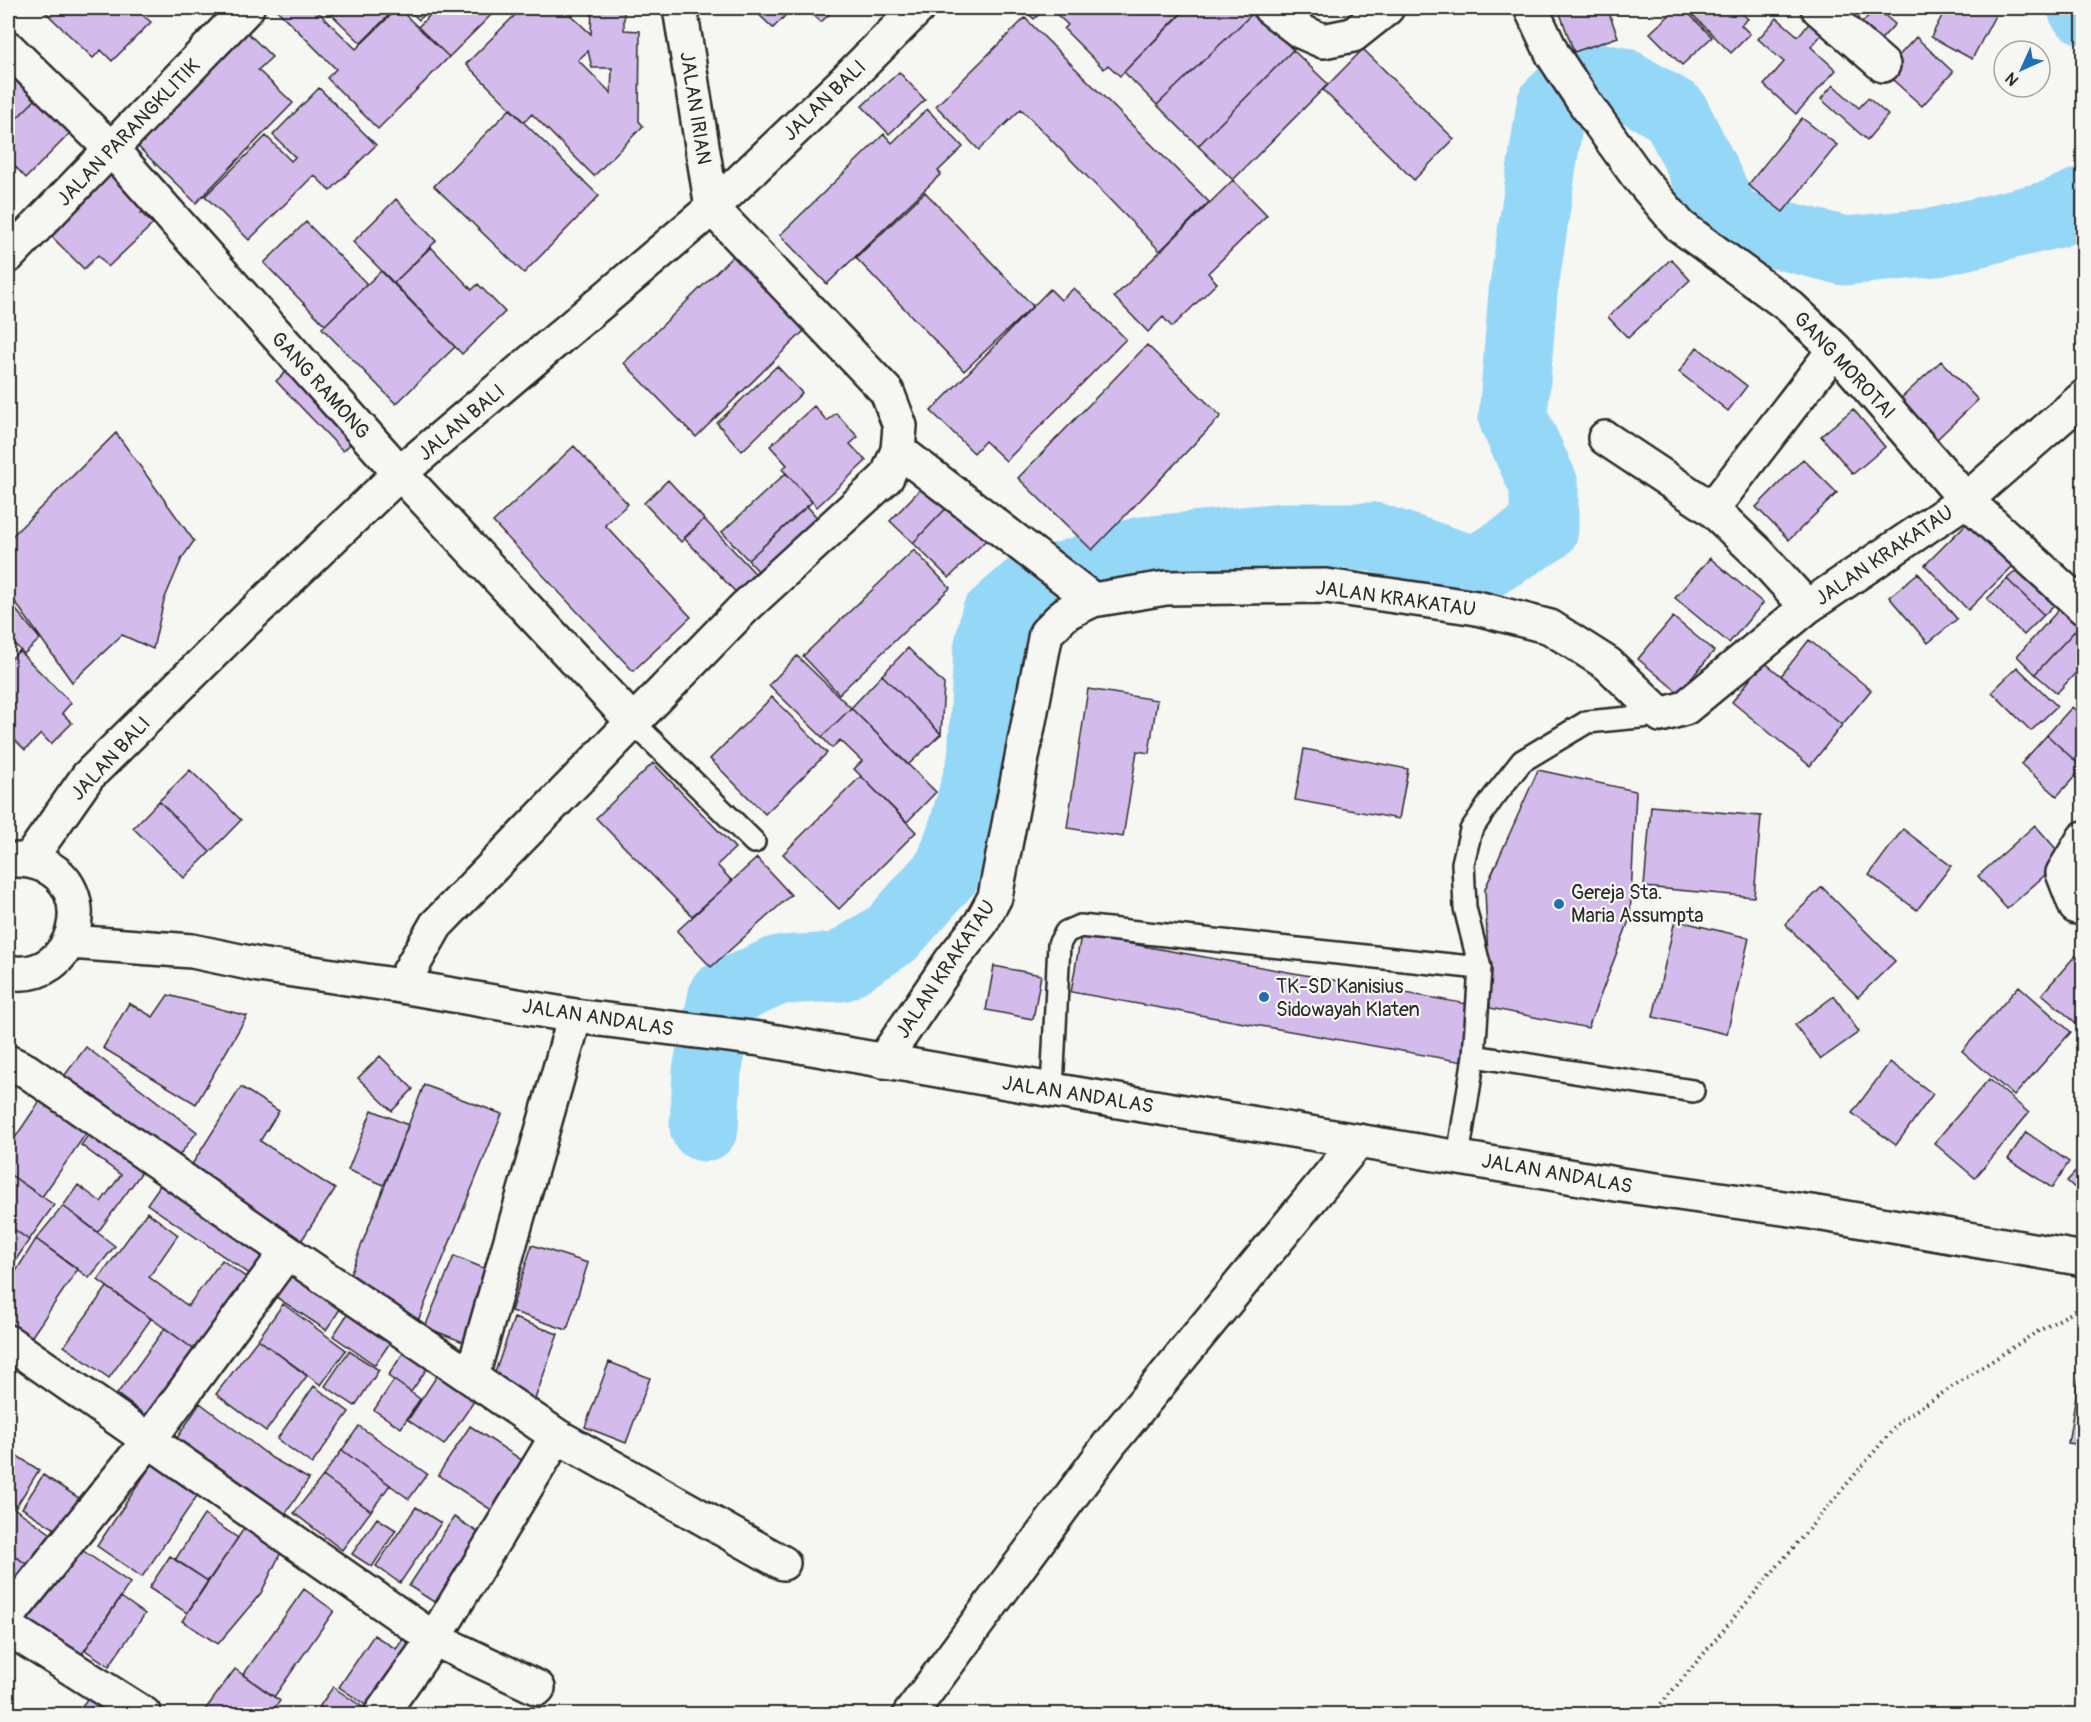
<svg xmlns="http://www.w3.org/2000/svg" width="2091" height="1722" viewBox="0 0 2091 1722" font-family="Pangolin,sans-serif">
  <rect width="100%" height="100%" fill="#f6f6f2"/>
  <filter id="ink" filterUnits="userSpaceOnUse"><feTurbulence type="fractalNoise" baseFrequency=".0167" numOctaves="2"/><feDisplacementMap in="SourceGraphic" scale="12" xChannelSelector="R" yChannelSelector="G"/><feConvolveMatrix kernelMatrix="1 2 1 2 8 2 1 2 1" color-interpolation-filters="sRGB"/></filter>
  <g filter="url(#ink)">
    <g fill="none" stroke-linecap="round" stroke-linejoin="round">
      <!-- river -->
      <path stroke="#95d7f7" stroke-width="69" d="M 2082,8 L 2084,10
        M 704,1127 L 707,1071 L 723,995 L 779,970 L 840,967 L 892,934 L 949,869 L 964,826 L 982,761 L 988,650 L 995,617 L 1028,588 L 1141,551 L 1284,537 L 1374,537 L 1475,571 L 1544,529 L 1544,485 L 1513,418 L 1523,293 L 1551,105 L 1583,74 L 1622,82 L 1675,113 L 1729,222 L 1845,251 L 1937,242 L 2054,214 L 2084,201"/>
    </g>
    <!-- building -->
    <path fill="#d3bbeb" stroke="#2b2b2b" stroke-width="1.5" fill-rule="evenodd" d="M 41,8 L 143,8 L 139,12 L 151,22 L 112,61 L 101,50 L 93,58 Z
      M 280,8 L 314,8 L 356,49 L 398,8 L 449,57 L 378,129 L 327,78 L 336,69 L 277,10 Z
      M 325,8 L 396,8 L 361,43 Z
      M 407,8 L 431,8 L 419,20 Z
      M 437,8 L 498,8 L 449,57 L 418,27 Z
      M 522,8 L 563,8 L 591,34 L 592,8 L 624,8 L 624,30 L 640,31 L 639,121 L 643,126 L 594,176 L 532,114 L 524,122 L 466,64 ZM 588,51 L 592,68 L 612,68 L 611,93 L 578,60 Z
      M 752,8 L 793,8 L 773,28 Z
      M 806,8 L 836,8 L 821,22 Z
      M 1022,8 L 1046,8 L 1034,19 Z
      M 1050,8 L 1181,8 L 1184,10 L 1120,76 L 1108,65 L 1104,69 L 1064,29 L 1068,25 Z
      M 1187,8 L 1251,8 L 1255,11 L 1157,105 L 1124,72 Z
      M 1558,8 L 1607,8 L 1618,37 L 1574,52 Z
      M 1677,8 L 1683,8 L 1712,37 L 1682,65 L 1650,33 Z
      M 1686,8 L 1736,8 L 1748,19 L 1741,25 L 1750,34 L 1731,53 Z
      M 1829,8 L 1867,8 L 1851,26 Z
      M 1876,8 L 1895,24 L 1875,46 L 1856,29 Z
      M 1946,8 L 1999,8 L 1972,59 L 1931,37 Z
      M 1255,11 L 1293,50 L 1198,146 L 1157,105 Z
      M 1815,17 L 1827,28 L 1811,47 L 1836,70 L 1796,114 L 1764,85 L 1784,62 L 1758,39 L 1777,18 L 1798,36 Z
      M 1025,18 L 1209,202 L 1160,251 L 1021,109 L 979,150 L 936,106 Z
      M 238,23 L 272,57 L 258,70 L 293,103 L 196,203 L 128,137 Z
      M 1916,37 L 1953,72 L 1922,106 L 1884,72 Z
      M 1363,49 L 1454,139 L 1414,180 L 1323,90 Z
      M 1293,50 L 1328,84 L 1233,180 L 1198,146 Z
      M 8,55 L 43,92 L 8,127 Z
      M 899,72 L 925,100 L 889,134 L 862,106 Z
      M 1833,85 L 1859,108 L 1868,98 L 1888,115 L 1867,140 L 1821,99 Z
      M 319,88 L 376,145 L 330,191 L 314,175 L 249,240 L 205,196 L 266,136 L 291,161 L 295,157 L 273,135 Z
      M 43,92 L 77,126 L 26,178 L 8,159 L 8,127 Z
      M 510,109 L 599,196 L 524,273 L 434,186 Z
      M 927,109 L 963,147 L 938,171 L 941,174 L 827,284 L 780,235 L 884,134 L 892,143 Z
      M 1802,118 L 1837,145 L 1783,212 L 1748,185 Z
      M 109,158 L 153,202 L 141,213 L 153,224 L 108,267 L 98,255 L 84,269 L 41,226 Z
      M 1233,180 L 1267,215 L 1208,273 L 1217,283 L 1172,327 L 1163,317 L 1148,332 L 1114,297 Z
      M 925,192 L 1033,306 L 964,371 L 856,258 Z
      M 396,199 L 436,241 L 394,283 L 353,242 Z
      M 306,222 L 367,284 L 325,325 L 264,263 Z
      M 431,247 L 472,290 L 478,284 L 505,312 L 462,354 L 394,283 Z
      M 735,254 L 807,328 L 696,437 L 624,363 Z
      M 1671,259 L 1690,280 L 1628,338 L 1608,317 Z
      M 381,271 L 455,347 L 396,404 L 322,328 Z
      M 1074,288 L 1126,339 L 1006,461 L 985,441 L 974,453 L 931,411 L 1050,289 L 1061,300 Z
      M 1147,345 L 1221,416 L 1092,550 L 1018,478 Z
      M 1697,347 L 1747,386 L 1728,411 L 1679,372 Z
      M 1941,361 L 1978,400 L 1934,442 L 1897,402 Z
      M 296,362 L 363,432 L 343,451 L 276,381 Z
      M 777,366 L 802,393 L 742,451 L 717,423 Z
      M 814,406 L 827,421 L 836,413 L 858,437 L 850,444 L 866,461 L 817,507 L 782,469 L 787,465 L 770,446 Z
      M 1853,409 L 1885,447 L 1853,474 L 1821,436 Z
      M 116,433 L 194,541 L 182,558 L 164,600 L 153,649 L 122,635 L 72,682 L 8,592 L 8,540 Z
      M 574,446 L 628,504 L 605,525 L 691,617 L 633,671 L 493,522 Z
      M 1803,459 L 1837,493 L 1789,540 L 1756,507 Z
      M 786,473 L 812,502 L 748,560 L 722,532 Z
      M 932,477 L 955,499 L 913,543 L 890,521 Z
      M 668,480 L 704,519 L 681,542 L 644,503 Z
      M 955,499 L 991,535 L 949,578 L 913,543 Z
      M 807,506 L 827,529 L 769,583 L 748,560 Z
      M 704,519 L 766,585 L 747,604 L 684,538 Z
      M 1970,520 L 2014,565 L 1968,610 L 1925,565 Z
      M 914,550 L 950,588 L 839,694 L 803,656 Z
      M 1710,558 L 1763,603 L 1729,643 L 1675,598 Z
      M 2026,561 L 2062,597 L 2044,615 L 2007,579 Z
      M 1918,573 L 1957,619 L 1928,643 L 1889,597 Z
      M 2007,579 L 2044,615 L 2024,635 L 1987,599 Z
      M 8,600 L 40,639 L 24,654 L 8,637 Z
      M 2063,605 L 2082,623 L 2035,674 L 2017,656 Z
      M 1673,617 L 1714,651 L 1679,693 L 1638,659 Z
      M 2082,623 L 2084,664 L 2057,693 L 2035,674 Z
      M 1809,640 L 1871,690 L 1842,725 L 1781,676 Z
      M 908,648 L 944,684 L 941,734 L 882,675 Z
      M 19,651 L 71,703 L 62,713 L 72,723 L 51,744 L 41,734 L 25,750 L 8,733 L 8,662 Z
      M 797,656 L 851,708 L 822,737 L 769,685 Z
      M 1764,662 L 1842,725 L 1810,766 L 1732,702 Z
      M 2017,667 L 2057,706 L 2031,731 L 1992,692 Z
      M 882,675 L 941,734 L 908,765 L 851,708 Z
      M 1088,689 L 1157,700 L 1149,753 L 1137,751 L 1123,837 L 1067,828 Z
      M 772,697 L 827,753 L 765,814 L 710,759 Z
      M 2072,707 L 2084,718 L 2083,768 L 2047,735 Z
      M 851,708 L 936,792 L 907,822 L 854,769 L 862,761 L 840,740 L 832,748 L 822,737 Z
      M 2047,735 L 2083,768 L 2057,796 L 2021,764 Z
      M 1304,749 L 1408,769 L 1399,819 L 1295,800 Z
      M 653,763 L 735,848 L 717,865 L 732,881 L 692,916 L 596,818 Z
      M 190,770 L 241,820 L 210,852 L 159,801 Z
      M 1538,770 L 1636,791 L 1630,918 L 1588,1028 L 1490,1008 L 1485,889 Z
      M 861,776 L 916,832 L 839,909 L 783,854 Z
      M 159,801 L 210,852 L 184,878 L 133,828 Z
      M 1651,806 L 1761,816 L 1754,897 L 1644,887 Z
      M 2035,825 L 2064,858 L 2007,909 L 1978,876 Z
      M 1903,829 L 1951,866 L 1917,910 L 1869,875 Z
      M 757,858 L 791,895 L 711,967 L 677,931 Z
      M 1822,887 L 1895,961 L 1858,997 L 1785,924 Z
      M 1675,920 L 1749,938 L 1727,1034 L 1653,1017 Z
      M 1081,935 L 1473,1005 L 1463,1062 L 1071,992 Z
      M 2075,956 L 2084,963 L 2083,1029 L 2042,994 Z
      M 994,966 L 1041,975 L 1033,1019 L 986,1010 Z
      M 2019,986 L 2071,1032 L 2014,1096 L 1962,1051 Z
      M 168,995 L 247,1016 L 196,1104 L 103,1048 L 129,1003 L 153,1017 Z
      M 1834,996 L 1859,1032 L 1821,1059 L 1795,1025 Z
      M 86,1047 L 197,1132 L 169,1169 L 58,1084 Z
      M 380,1056 L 413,1089 L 392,1111 L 358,1078 Z
      M 1890,1062 L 1933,1094 L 1896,1145 L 1852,1113 Z
      M 1989,1079 L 2029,1113 L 1975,1178 L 1934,1143 Z
      M 424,1085 L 502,1114 L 415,1328 L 347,1282 Z
      M 241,1087 L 279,1111 L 260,1141 L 335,1189 L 296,1249 L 184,1177 Z
      M 48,1089 L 94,1122 L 42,1197 L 8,1173 L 8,1148 Z
      M 372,1110 L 408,1125 L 384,1185 L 348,1170 Z
      M 97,1123 L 150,1161 L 98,1232 L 63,1206 L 78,1185 L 101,1202 L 121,1175 L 81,1145 Z
      M 2026,1132 L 2069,1162 L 2052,1188 L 2008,1159 Z
      M 2084,1163 L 2084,1196 L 2067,1181 Z
      M 8,1173 L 54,1205 L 29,1240 L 8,1225 Z
      M 168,1174 L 280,1250 L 260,1281 L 147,1204 Z
      M 63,1206 L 115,1246 L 89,1278 L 36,1239 Z
      M 147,1212 L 178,1235 L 149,1277 L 188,1306 L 222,1260 L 258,1286 L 206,1358 L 98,1280 Z
      M 8,1225 L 29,1240 L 8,1272 Z
      M 36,1239 L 78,1269 L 28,1342 L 8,1329 L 8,1284 Z
      M 532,1245 L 588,1263 L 567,1330 L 511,1311 Z
      M 454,1256 L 498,1274 L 476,1347 L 425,1327 Z
      M 294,1260 L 349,1296 L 326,1330 L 270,1293 Z
      M 107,1287 L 151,1319 L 109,1378 L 64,1346 Z
      M 355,1303 L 398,1331 L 375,1365 L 333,1336 Z
      M 283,1304 L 346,1350 L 321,1385 L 258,1339 Z
      M 514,1318 L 558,1334 L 535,1399 L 491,1384 Z
      M 165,1328 L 204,1357 L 156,1423 L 117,1394 Z
      M 258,1339 L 307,1376 L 266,1431 L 216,1394 Z
      M 411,1341 L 435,1357 L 411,1392 L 388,1376 Z
      M 349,1351 L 379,1370 L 355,1406 L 325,1386 Z
      M 609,1362 L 650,1378 L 626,1443 L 585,1427 Z
      M 444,1365 L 460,1376 L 453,1385 L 475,1400 L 444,1445 L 408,1420 Z
      M 2079,1378 L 2084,1379 L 2084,1445 L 2068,1443 Z
      M 394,1380 L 420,1399 L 401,1428 L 374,1410 Z
      M 314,1386 L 349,1412 L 312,1464 L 277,1439 Z
      M 200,1403 L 272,1458 L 309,1479 L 284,1516 L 175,1441 Z
      M 359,1426 L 427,1474 L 409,1499 L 342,1450 Z
      M 470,1426 L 534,1468 L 502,1517 L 438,1475 Z
      M 8,1450 L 39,1470 L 16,1507 L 8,1501 Z
      M 342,1450 L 390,1485 L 371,1511 L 323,1476 Z
      M 152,1464 L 197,1496 L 142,1577 L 97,1546 Z
      M 43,1475 L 90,1505 L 69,1538 L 22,1508 Z
      M 323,1476 L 371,1511 L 342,1550 L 294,1513 Z
      M 8,1504 L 63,1542 L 36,1571 L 8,1551 Z
      M 416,1507 L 441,1523 L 400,1583 L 376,1566 Z
      M 204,1515 L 238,1538 L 208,1581 L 175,1560 Z
      M 454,1517 L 490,1540 L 445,1609 L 409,1586 Z
      M 251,1518 L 286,1542 L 261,1593 L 218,1644 L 182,1621 Z
      M 377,1518 L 396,1530 L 372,1567 L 352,1554 Z
      M 76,1546 L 130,1583 L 80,1657 L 27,1620 Z
      M 8,1551 L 36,1571 L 8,1612 Z
      M 170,1556 L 208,1581 L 187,1613 L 149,1588 Z
      M 304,1589 L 334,1611 L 274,1697 L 243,1675 Z
      M 121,1597 L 145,1614 L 109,1666 L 85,1650 Z
      M 410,1629 L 428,1641 L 379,1714 L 339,1687 L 374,1635 L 396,1649 Z
      M 235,1669 L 280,1701 L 270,1714 L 202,1714 Z
      M 97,1686 L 120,1703 L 112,1714 L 76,1714 Z
      M 333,1687 L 373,1714 L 330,1714 L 319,1707 Z"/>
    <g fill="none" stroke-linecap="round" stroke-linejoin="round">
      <defs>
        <path id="service" d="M 634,723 L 754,842
          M 1474,1056 L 1693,1091
          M 1052,1090 L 1059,944 L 1066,932 L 1080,926 L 1480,968
          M 1458,1157 L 1474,1056 L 1480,968 L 1465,908 L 1463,863 L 1471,830 L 1493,798 L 1522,761 L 1587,722 L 1661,715"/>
        <path id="minor" d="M 1270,8 L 1300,31 L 1323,41 L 1353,35 L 1387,8
          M 1531,8 L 1553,55 L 1582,99 L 1636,174 L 1680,226 L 1789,306 L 1835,349 L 1966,500 L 2084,608
          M 1818,8 L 1883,65
          M 8,48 L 112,150 L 400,473 L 634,723
          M 8,256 L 247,8
          M 1605,438 L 1712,509
          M 898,450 L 1093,600
          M 1807,607 L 1760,555 L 1712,509 L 1835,349
          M 2076,907 L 2063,873 L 2084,838
          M 401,986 L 436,925 L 744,608 L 887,477 L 898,450 L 900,426 L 887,392 L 712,208
          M 883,1061 L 951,961 L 981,923 L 995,897 L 1046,633 L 1066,613 L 1093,600 L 1166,588 L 1326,586 L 1477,608 L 1550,627 L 1608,664 L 1661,715 L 1685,708 L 1807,607 L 1966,500 L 2084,397
          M 8,1062 L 27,1071 L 287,1252 L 557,1436 L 783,1563
          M 8,1342 L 434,1639 L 538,1688
          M 472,1376 L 575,1016
          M 8,1616 L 149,1440 L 287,1252
          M 8,1628 L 144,1714
          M 381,1714 L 434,1639 L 557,1436
          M 910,1714 L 1111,1442 L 1358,1141"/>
        <path id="tertiary" d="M 680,8 L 712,208
          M 29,860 L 88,776 L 245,621 L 400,473 L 712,208 L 841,85 L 918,8"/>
        <path id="secondary" d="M 8,861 C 19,859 29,860 40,864 C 102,886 76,985 8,972
          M 70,942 L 192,951 L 259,965 L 401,986 L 575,1016 L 760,1039 L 1052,1090 L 1622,1185 L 1811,1212 L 2084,1259"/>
      </defs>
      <!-- service casing -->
      <use href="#service" stroke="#2b2b2b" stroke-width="26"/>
      <!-- minor casing -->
      <use href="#minor" stroke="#2b2b2b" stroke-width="38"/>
      <!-- tertiary casing -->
      <use href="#tertiary" stroke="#2b2b2b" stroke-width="38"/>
      <!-- secondary casing -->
      <use href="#secondary" stroke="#2b2b2b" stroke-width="38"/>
      <!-- path -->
      <path stroke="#2b2b2b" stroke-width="4" stroke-dasharray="1.5 4.5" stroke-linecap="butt" d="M 1655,1714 L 1656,1710 L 1901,1420 L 2035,1333 L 2084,1306"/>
      <!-- service -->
      <use href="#service" stroke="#f6f6f2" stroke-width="21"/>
      <!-- minor -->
      <use href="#minor" stroke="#f6f6f2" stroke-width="33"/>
      <!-- tertiary -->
      <use href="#tertiary" stroke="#f6f6f2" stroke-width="33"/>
      <!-- secondary -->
      <use href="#secondary" stroke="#f6f6f2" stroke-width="33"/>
    </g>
  </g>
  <!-- markers -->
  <g fill="#1f6fb2" stroke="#f6f6f2" stroke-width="2">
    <circle cx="1559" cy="904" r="6"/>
    <circle cx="1264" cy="997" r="6"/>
  </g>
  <g text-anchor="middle" stroke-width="4.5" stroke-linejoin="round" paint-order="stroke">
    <!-- street labels -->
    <g font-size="20" fill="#2b2b2b" stroke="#f6f6f2">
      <text transform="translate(824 100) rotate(-44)" y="7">JALAN BALI</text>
      <text transform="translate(696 108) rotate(81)" y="7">JALAN IRIAN</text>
      <text transform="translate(128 132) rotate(-46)" y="7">JALAN PARANGKLITIK</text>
      <text transform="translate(1845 365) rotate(47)" y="7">GANG MOROTAI</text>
      <text transform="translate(321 385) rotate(48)" y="7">GANG RAMONG</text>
      <text transform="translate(461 422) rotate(-40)" y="7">JALAN BALI</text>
      <text transform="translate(1884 555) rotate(-34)" y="7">JALAN KRAKATAU</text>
      <text transform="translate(1396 598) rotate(8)" y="7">JALAN KRAKATAU</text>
      <text transform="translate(110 758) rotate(-47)" y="7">JALAN BALI</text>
      <text transform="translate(945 969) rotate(-56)" y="7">JALAN KRAKATAU</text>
      <text transform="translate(598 1017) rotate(9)" y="7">JALAN ANDALAS</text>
      <text transform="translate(1078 1094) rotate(9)" y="7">JALAN ANDALAS</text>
      <text transform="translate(1557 1173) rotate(10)" y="7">JALAN ANDALAS</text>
    </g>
    <!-- poi labels -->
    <g font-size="20" fill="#2b2b2b" stroke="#f6f6f2" text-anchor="start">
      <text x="1571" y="899">Gereja Sta.<tspan x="1571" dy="23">Maria Assumpta</tspan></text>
      <text x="1276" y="993">TK-SD Kanisius<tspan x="1276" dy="23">Sidowayah Klaten</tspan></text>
    </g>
  </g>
  <!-- margin -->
  <rect width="2091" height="1722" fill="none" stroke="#f6f6f2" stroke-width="30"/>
  <rect x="15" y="15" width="2061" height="1692" fill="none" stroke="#2b2b2b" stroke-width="2" filter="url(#ink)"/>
  <!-- north arrow -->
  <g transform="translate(2022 69) rotate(225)"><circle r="28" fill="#f6f6f2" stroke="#a5a5a2" stroke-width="1.5"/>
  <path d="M0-4.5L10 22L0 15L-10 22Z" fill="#1f6fb2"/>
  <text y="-9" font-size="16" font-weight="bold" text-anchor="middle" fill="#2b2b2b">N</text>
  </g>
</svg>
